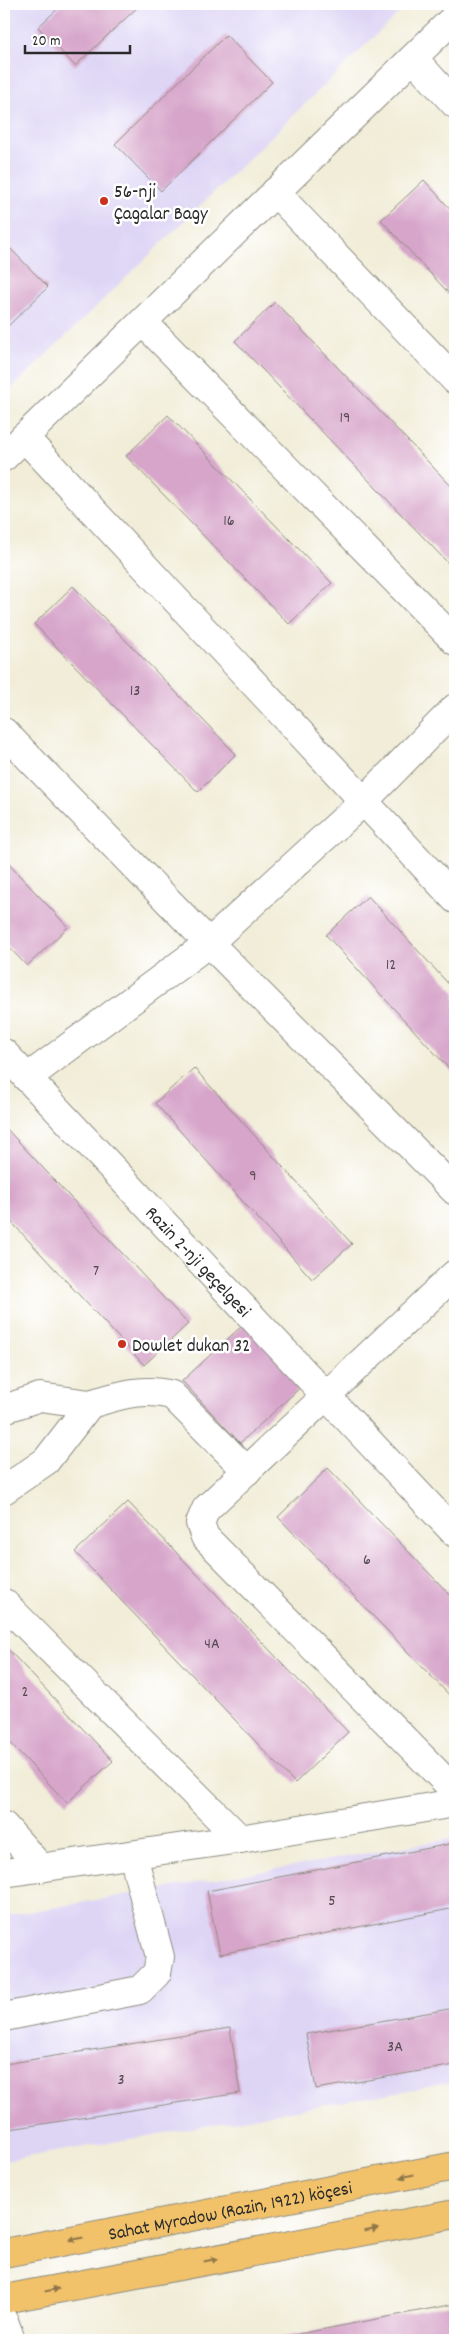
<svg xmlns="http://www.w3.org/2000/svg" width="459" height="2344" viewBox="0 0 459 2344" font-family="Dekko,sans-serif">
  <rect width="100%" height="100%" fill="#fff"/>
  <filter id="ink" filterUnits="userSpaceOnUse"><feTurbulence type="fractalNoise" baseFrequency=".02" numOctaves="2"/><feDisplacementMap in="SourceGraphic" scale="10" xChannelSelector="R" yChannelSelector="G"/><feConvolveMatrix kernelMatrix="1 2 1 2 8 2 1 2 1" color-interpolation-filters="sRGB"/></filter>
  <filter id="wash" filterUnits="userSpaceOnUse"><feTurbulence type="fractalNoise" baseFrequency=".0096" numOctaves="4" result="noise"/><feDisplacementMap in="SourceGraphic" scale="20" xChannelSelector="R" yChannelSelector="G"/><feGaussianBlur stdDeviation="1.12" result="paint"/><feColorMatrix in="noise" values="0 0 0 0 0 0 0 0 0 0 0 0 0 0 0 0 0 1.4 0 .05"/><feComposite in="paint" operator="in"/></filter>
  <g filter="url(#wash)">
    <rect width="100%" height="100%" fill="#f1edd8"/>
    <!-- built -->
    <path fill="#ded5f5" d="M 7,4 L 408,4 L 4,396 L 4,7 Z
      M 455,1838 L 455,2082 L 4,2161 L 4,1916 Z"/>
    <g id="blocks">
      <!-- building -->
      <path fill="#d7a5ca" d="M 63,4 L 141,4 L 75,66 L 38,27 Z
        M 226,35 L 272,82 L 161,191 L 115,144 Z
        M 424,180 L 455,214 L 455,300 L 381,220 Z
        M 4,242 L 48,287 L 4,330 Z
        M 275,302 L 455,490 L 455,557 L 449,564 L 235,341 Z
        M 168,415 L 332,583 L 289,624 L 126,456 Z
        M 73,586 L 236,754 L 198,792 L 34,624 Z
        M 4,859 L 68,927 L 27,966 L 4,942 Z
        M 368,896 L 455,991 L 455,1075 L 326,935 Z
        M 194,1068 L 352,1244 L 312,1279 L 155,1103 Z
        M 4,1126 L 188,1324 L 144,1365 L 4,1214 Z
        M 245,1323 L 303,1385 L 240,1443 L 182,1381 Z
        M 328,1468 L 455,1600 L 455,1701 L 278,1517 Z
        M 128,1502 L 348,1732 L 295,1783 L 75,1552 Z
        M 4,1645 L 113,1761 L 67,1803 L 4,1736 Z
        M 455,1843 L 455,1908 L 220,1954 L 207,1891 Z
        M 455,2008 L 455,2065 L 316,2089 L 306,2034 Z
        M 230,2028 L 240,2093 L 4,2130 L 4,2064 Z
        M 455,2304 L 455,2340 L 273,2340 L 273,2339 Z"/>
    </g>
  </g>
  <g filter="url(#ink)">
    <use href="#blocks" fill-opacity="0" stroke="#8e8c82" stroke-width="1"/>
    <g fill="none" stroke-linecap="round" stroke-linejoin="round">
      <defs>
        <g id="minor">
          <path d="M 413,58 L 455,104"/>
          <path d="M 275,192 L 455,380"/>
          <path d="M 143,322 L 455,641"/>
          <path d="M 24,437 L 455,899"/>
          <path d="M 4,457 L 455,17"/>
          <path d="M 4,732 L 209,943 L 455,1191"/>
          <path id="s1" d="M 4,1053 L 455,1533"/>
          <path d="M 27,1078 L 209,943 L 364,801 L 455,708"/>
          <path d="M 455,1274 L 206,1509 L 200,1523 L 205,1537 L 455,1791"/>
          <path d="M 90,1404 C 118,1396 143,1387 172,1395 L 247,1471"/>
          <path d="M 4,1409 L 40,1397 L 90,1404 L 46,1461 L 4,1490"/>
          <path d="M 4,1603 L 240,1839"/>
          <path d="M 4,1826 L 41,1868"/>
          <path d="M 4,1873 L 240,1839 L 455,1803"/>
          <path d="M 4,2017 L 140,1990 L 157,1973 L 160,1957 L 133,1855"/>
          <path d="M 4,2321 L 11,2340"/>
        </g>
        <g id="major">
          <path id="s2" d="M 4,2253 L 455,2166"/>
          <path d="M 4,2299 L 455,2214"/>
        </g>
      </defs>
      <!-- minor casing -->
      <use href="#minor" stroke="#8e8c82" stroke-width="30"/>
      <!-- major casing -->
      <use href="#major" stroke="#8e8c82" stroke-width="30"/>
      <!-- minor -->
      <use href="#minor" stroke="#fff" stroke-width="28"/>
      <!-- major -->
      <use href="#major" stroke="#f2c26a" stroke-width="28"/>
    </g>
    <!-- one-way arrows -->
    <defs><path id="oneway-solid" d="M-6-.8H1V-3.2L6.5 0L1 3.2V.8H-6Z" transform="scale(1.25)"/></defs>
    <g fill="#8e764a">
      <use href="#oneway-solid" transform="translate(407 2176) rotate(169)"/>
      <use href="#oneway-solid" transform="translate(371 2230) rotate(-11)"/>
      <use href="#oneway-solid" transform="translate(76 2239) rotate(169)"/>
      <use href="#oneway-solid" transform="translate(211 2260) rotate(-11)"/>
      <use href="#oneway-solid" transform="translate(52 2290) rotate(-11)"/>
    </g>
  </g>
  <!-- markers -->
  <g fill="#c8321e" stroke="#fff" stroke-width="2">
    <circle cx="104" cy="201" r="5"/>
    <circle cx="122" cy="1344" r="5"/>
  </g>
  <g text-anchor="middle" stroke-width="5" stroke-linejoin="round" paint-order="stroke">
    <!-- number labels -->
    <g font-size="16" fill="#564a53">
      <text x="345" y="422">19</text>
      <text x="229" y="525">16</text>
      <text x="135" y="695">13</text>
      <text x="391" y="969">12</text>
      <text x="253" y="1180">9</text>
      <text x="96" y="1275">7</text>
      <text x="367" y="1564">6</text>
      <text x="212" y="1648">4A</text>
      <text x="25" y="1696">2</text>
      <text x="332" y="1905">5</text>
      <text x="395" y="2051">3A</text>
      <text x="121" y="2084">3</text>
    </g>
    <!-- poi labels -->
    <g font-size="19" fill="#2b2b2b" stroke="#fff" text-anchor="start">
      <text x="114" y="197">56-nji<tspan x="114" dy="22">Çagalar Bagy</tspan></text>
      <text x="132" y="1351">Dowlet dukan 32</text>
    </g>
    <!-- street labels -->
    <g font-size="19" fill="#2b2b2b" stroke="#fff">
      <text dy="7" stroke="none"><textPath href="#s1" startOffset="285">Razin 2-nji geçelgesi</textPath></text>
      <text dy="7" stroke="none"><textPath href="#s2" startOffset="230">Sahat Myradow (Razin, 1922) köçesi</textPath></text>
    </g>
  </g>
  <!-- margin -->
  <rect width="459" height="2344" fill="none" stroke="#fff" stroke-width="20"/>
  <!-- scale -->
  <path d="M25 45v8h105v-8" fill="none" stroke="#2b2b2b" stroke-width="2.5"/>
  <text x="32" y="45" font-size="15" fill="#2b2b2b" stroke="#ffffff" stroke-width="4" paint-order="stroke">20 m</text>
</svg>
